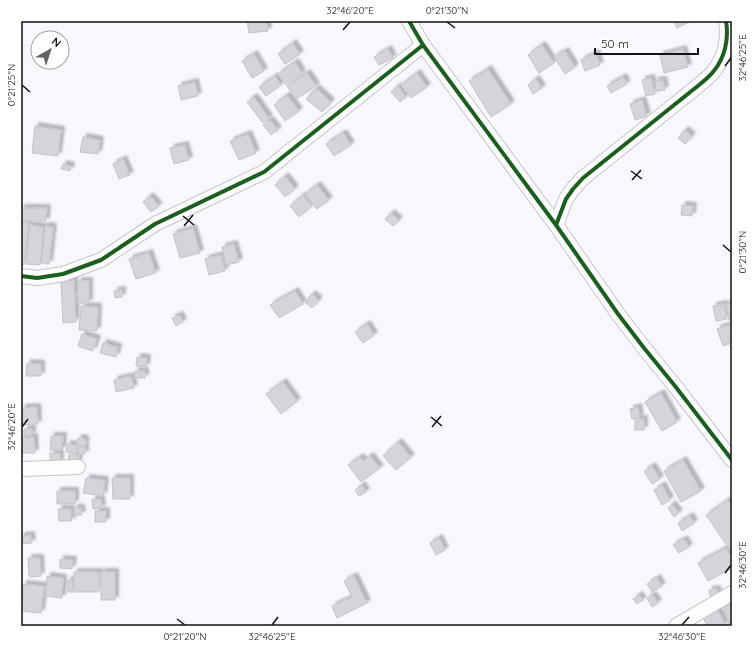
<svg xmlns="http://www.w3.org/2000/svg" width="753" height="647" viewBox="0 0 753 647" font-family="Quicksand,sans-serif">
  <defs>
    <filter id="shadow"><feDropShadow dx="3.5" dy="-3.5" stdDeviation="1" flood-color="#0004"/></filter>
  </defs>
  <rect width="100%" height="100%" fill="#f8f7fc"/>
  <!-- building -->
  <path fill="#d5d5d9" stroke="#c4c3c7" filter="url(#shadow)" d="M 247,21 L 267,21 L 268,31 L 249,33 Z
    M 674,21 L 691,21 L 677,28 Z
    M 293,43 L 300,54 L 285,64 L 278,54 Z
    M 542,45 L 554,63 L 539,73 L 528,55 Z
    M 388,49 L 393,58 L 379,65 L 374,57 Z
    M 683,49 L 688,67 L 664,73 L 660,55 Z
    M 565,51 L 575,67 L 565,74 L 554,57 Z
    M 596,53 L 600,65 L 585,71 L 581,60 Z
    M 254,54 L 264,71 L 252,78 L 242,61 Z
    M 295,62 L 302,73 L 286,85 L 278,74 Z
    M 488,69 L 511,104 L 491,117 L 469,81 Z
    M 307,73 L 316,86 L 296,99 L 287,86 Z
    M 417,73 L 427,87 L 411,98 L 401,85 Z
    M 275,76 L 281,85 L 266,96 L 259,87 Z
    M 623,77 L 627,84 L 611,93 L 607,86 Z
    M 651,78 L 655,94 L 646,96 L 642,80 Z
    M 536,79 L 542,88 L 533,94 L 528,85 Z
    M 663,80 L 665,90 L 656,91 L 655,81 Z
    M 195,82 L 198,96 L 181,100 L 178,86 Z
    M 398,86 L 406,97 L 400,102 L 391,92 Z
    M 316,88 L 331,102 L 322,112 L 306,99 Z
    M 287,95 L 299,111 L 285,121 L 274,105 Z
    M 254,97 L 269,118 L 263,123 L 247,102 Z
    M 642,100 L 647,116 L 635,120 L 630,104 Z
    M 270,120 L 278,130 L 271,135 L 263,125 Z
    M 35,126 L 61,130 L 58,156 L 32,153 Z
    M 685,130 L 692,136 L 685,144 L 678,138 Z
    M 343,133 L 351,145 L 334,156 L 326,144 Z
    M 248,134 L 256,153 L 239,160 L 230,141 Z
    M 83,137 L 100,140 L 98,154 L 80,152 Z
    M 185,145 L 189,160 L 174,164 L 170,148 Z
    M 123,159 L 130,175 L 119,179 L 113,164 Z
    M 63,164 L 71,166 L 70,171 L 61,169 Z
    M 285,176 L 295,189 L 285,197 L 275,185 Z
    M 317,185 L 329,200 L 317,209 L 305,194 Z
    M 303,195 L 312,206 L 299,217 L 290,206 Z
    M 150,196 L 159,206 L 151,212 L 143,202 Z
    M 682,205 L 693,206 L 692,216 L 681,215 Z
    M 21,208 L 47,208 L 46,221 L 21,221 Z
    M 391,213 L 399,220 L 393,226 L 385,219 Z
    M 21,222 L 29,223 L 24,265 L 21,264 Z
    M 30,225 L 44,227 L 40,265 L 26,264 Z
    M 45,226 L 53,227 L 49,264 L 41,263 Z
    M 193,228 L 200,253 L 180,258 L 173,234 Z
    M 234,244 L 239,262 L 226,265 L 222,247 Z
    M 149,253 L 156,273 L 136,279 L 129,259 Z
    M 221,255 L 225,271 L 209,275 L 205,259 Z
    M 74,280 L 76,322 L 63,323 L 61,281 Z
    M 78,281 L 89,281 L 89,303 L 78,303 Z
    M 122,290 L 122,297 L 115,298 L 114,291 Z
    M 295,291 L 303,304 L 279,318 L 270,305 Z
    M 312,294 L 319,300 L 312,308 L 305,302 Z
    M 732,303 L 732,319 L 729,320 L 726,304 Z
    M 724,304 L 727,319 L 716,321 L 713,306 Z
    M 81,306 L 98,307 L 97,331 L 79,330 Z
    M 180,315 L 183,322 L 176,326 L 172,318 Z
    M 367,324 L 374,335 L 363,343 L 355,332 Z
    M 732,324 L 732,343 L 723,346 L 717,329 Z
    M 82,334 L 97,339 L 93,351 L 78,346 Z
    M 103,343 L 118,347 L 116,357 L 100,353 Z
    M 137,357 L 147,358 L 146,367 L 136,366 Z
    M 27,363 L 41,364 L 41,376 L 26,376 Z
    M 135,371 L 145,371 L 145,378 L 135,378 Z
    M 131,376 L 134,388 L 116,392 L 114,380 Z
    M 283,382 L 297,401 L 281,414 L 266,394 Z
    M 661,393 L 677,422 L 662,431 L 645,402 Z
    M 37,407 L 38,424 L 23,425 L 22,408 Z
    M 638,407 L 640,417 L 632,419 L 630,409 Z
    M 635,419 L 644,419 L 644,430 L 635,430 Z
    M 24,429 L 32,429 L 32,435 L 24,436 Z
    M 51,436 L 63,436 L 62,450 L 50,450 Z
    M 34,437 L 35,453 L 21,453 L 21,438 Z
    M 78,438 L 85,439 L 85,446 L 77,445 Z
    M 398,442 L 411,457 L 396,470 L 383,456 Z
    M 67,444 L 77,445 L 76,453 L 66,452 Z
    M 78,447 L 85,447 L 85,454 L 78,454 Z
    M 50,453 L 60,453 L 60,463 L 50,463 Z
    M 69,454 L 79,455 L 78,464 L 68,462 Z
    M 370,456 L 380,468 L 361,482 L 348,465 L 360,457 L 363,461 Z
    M 683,460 L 701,491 L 681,502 L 664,471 Z
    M 652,466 L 660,479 L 652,484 L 644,471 Z
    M 86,478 L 105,480 L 103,496 L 83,493 Z
    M 112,478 L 130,478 L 130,499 L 113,499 Z
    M 362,485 L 366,492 L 359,496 L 355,490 Z
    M 662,485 L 670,500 L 662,505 L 654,490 Z
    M 57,491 L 75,491 L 75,504 L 57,504 Z
    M 92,499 L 101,499 L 102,508 L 93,509 Z
    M 728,500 L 732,506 L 732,553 L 706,515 Z
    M 672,504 L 679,513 L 674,517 L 668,508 Z
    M 74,508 L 81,508 L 82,515 L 74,515 Z
    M 58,509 L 71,509 L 72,521 L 59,521 Z
    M 95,511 L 106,511 L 106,522 L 95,522 Z
    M 690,516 L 694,523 L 682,531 L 678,523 Z
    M 31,535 L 32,543 L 22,544 L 21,536 Z
    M 439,538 L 445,550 L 436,555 L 430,543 Z
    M 684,539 L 689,547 L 679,553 L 673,545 Z
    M 726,548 L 732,559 L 732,568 L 708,581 L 698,563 Z
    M 28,558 L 40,558 L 41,576 L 29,577 Z
    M 60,559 L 73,560 L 72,569 L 60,568 Z
    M 74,572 L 99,572 L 99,592 L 74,592 Z
    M 101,572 L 115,572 L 115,600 L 101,600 Z
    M 47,576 L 63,578 L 62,598 L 46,596 Z
    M 354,576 L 367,603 L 337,618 L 332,606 L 352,597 L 344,581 Z
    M 657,578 L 662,586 L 652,592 L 647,584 Z
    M 72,580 L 73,592 L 68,592 L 67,581 Z
    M 23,584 L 44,586 L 41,613 L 21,611 Z
    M 717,589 L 718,599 L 711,600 L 709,590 Z
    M 639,595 L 643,600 L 637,604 L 633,599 Z
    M 653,595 L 658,603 L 652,607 L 647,598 Z
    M 730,605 L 732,610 L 732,623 L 729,624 L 724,606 Z
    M 718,610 L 726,626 L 707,626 L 703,617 Z"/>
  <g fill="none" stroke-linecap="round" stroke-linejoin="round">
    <defs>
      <path id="minor" d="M 409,21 L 423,45 L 556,225 L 618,314 L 644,348 L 675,386 L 732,460
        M 556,225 L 566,199 L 573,189 L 583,178 L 699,85 C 704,81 709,77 713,72 C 725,58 729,39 726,21
        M 21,276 L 37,278 L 63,274 L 101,260 L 155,224 L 264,172 L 423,45
        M 21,469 L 78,467
        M 676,626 L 732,593"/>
    </defs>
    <!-- minor casing -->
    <use href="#minor" stroke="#c6c6ca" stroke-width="16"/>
    <!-- minor -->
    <use href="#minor" stroke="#fefeff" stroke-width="14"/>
    <defs>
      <path id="cycleway" d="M 409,21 L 423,45 L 556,225 L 618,314 L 644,348 L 675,386 L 732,460
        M 556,225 L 566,199 L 573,189 L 583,178 L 699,85 C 704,81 709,77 713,72 C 725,58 729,39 726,21
        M 21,276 L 37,278 L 63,274 L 101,260 L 155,224 L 264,172 L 423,45"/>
    </defs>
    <!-- cycleway casing -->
    <use href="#cycleway" stroke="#fff" stroke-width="6"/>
    <!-- cycleway -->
    <use href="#cycleway" stroke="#1b5e20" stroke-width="4"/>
  </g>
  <!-- ticks -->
  <path fill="none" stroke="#121115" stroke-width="1.5" d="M 447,22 L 455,28M 343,30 L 350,22M 725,66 L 731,58M 22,85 L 30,92M 631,171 L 642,179M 632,180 L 641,170M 183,216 L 194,225M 184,226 L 193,215M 723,245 L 731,252M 431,417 L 442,426M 22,427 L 28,419M 432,427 L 441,416M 725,573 L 731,565M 177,619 L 185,625M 272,625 L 278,617M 682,625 L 689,617"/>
  <!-- border -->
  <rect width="753" height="647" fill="none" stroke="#ffffff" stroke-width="44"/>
  <!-- north arrow -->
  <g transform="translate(50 50) rotate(39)"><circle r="19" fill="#ffffff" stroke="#a0a0a1"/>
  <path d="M0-3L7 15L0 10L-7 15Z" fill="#626266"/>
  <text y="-6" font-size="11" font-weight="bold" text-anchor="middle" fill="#121115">N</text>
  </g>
  <!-- scale -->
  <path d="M595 48v6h103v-6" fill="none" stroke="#121115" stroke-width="2"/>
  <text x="601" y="48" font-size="12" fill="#121115" stroke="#ffffff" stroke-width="3" paint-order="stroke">50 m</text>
  <rect x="22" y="22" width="709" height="603" fill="none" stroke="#121115" stroke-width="1.5"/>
  <g font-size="10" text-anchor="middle" fill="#121115">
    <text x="350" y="14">32°46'20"E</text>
    <text x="447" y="14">0°21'30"N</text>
    <text transform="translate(742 58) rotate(-90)" y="4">32°46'25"E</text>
    <text transform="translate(11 85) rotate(-90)" y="4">0°21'25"N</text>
    <text transform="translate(742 252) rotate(-90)" y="4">0°21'30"N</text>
    <text transform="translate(11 427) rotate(-90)" y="4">32°46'20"E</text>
    <text transform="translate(742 565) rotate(-90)" y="4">32°46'30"E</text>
    <text x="185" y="640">0°21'20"N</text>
    <text x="272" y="640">32°46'25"E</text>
    <text x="682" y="640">32°46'30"E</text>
  </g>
</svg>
